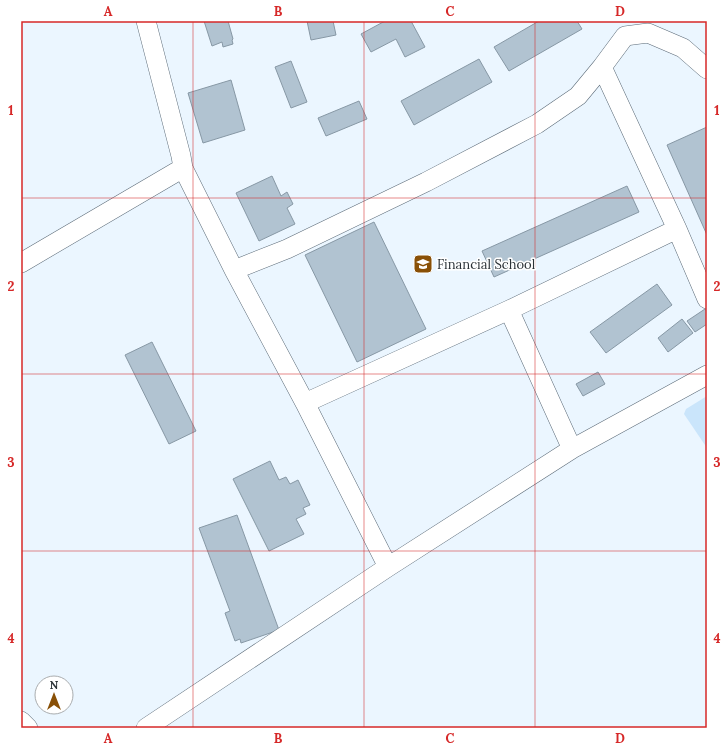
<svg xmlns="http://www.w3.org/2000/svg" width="728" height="749" viewBox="0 0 728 749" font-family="Lora,serif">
  <rect width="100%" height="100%" fill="#ebf6ff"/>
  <!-- green -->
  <path fill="#cae5fb" d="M 707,396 L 707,448 L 684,414 L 686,409 Z"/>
  <!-- building -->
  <path fill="#b1c3d1" stroke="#8798a5" d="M 204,21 L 228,21 L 233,39 L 232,40 L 233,44 L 223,47 L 222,42 L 212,46 Z
    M 307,21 L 333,21 L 336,35 L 311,40 Z
    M 385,21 L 411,21 L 425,47 L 405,57 L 396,39 L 371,52 L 361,34 Z
    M 539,21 L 577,21 L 582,29 L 509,71 L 494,47 Z
    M 479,59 L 492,82 L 414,125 L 401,101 Z
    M 291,61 L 307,102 L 291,108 L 275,67 Z
    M 231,80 L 245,130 L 203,143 L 188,93 Z
    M 359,101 L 367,119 L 326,136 L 318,118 Z
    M 707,127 L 707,235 L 667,145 Z
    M 272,176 L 281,196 L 287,192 L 293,204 L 287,208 L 295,224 L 259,241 L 236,193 Z
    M 627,186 L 639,212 L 494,277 L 482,251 Z
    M 374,222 L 426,329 L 357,362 L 305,255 Z
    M 657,284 L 672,305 L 606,353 L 590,332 Z
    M 705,309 L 707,312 L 707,324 L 695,332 L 687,321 Z
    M 682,319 L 693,333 L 668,352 L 658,338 Z
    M 152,342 L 196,431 L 169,444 L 125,355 Z
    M 598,372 L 605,384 L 583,396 L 576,384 Z
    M 270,461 L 279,480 L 286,477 L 290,484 L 298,480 L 310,505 L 303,508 L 306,514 L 296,519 L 304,534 L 269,551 L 233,479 Z
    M 237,515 L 279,630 L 241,643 L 240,639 L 235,641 L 225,613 L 230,611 L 199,528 Z"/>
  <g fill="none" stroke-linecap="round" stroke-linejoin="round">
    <defs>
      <path id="minor" d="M 146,21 L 181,156 L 183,168 L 234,270 L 305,403 L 509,310 L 677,229
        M 602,67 L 677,229 L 707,299
        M 21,263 L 183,168
        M 234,270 L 287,249 L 426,182 L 537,124 L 578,96 L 602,67 L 625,36 L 648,33 L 683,48 L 707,69
        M 305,403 L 388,567
        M 572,449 L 707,375
        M 21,721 L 28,728
        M 146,728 L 388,567 L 572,449 L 509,310"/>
    </defs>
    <!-- minor casing -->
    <use href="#minor" stroke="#5c6b78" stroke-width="20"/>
    <!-- minor -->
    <use href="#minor" stroke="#fff" stroke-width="19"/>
  </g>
  <!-- grid -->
  <path fill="none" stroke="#d62828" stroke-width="1" stroke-opacity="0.55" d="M 193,21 L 193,728M 364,21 L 364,728M 535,21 L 535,728M 21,198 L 707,198M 21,374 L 707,374M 21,551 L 707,551"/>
  <!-- icons -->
  <defs>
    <symbol id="university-square" viewBox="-11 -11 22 22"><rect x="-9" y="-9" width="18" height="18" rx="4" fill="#895007" stroke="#fff"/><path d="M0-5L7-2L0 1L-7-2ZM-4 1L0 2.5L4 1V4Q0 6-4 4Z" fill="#fff"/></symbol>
  </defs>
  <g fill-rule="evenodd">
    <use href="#university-square" x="412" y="253" width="22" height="22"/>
  </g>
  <g text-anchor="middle" stroke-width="3" stroke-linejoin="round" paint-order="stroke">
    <!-- poi labels -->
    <g font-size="13" fill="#2b3237" stroke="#fff" text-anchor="start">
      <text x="437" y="269">Financial School</text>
    </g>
  </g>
  <!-- border -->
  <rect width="728" height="749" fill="none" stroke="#ffffff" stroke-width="44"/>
  <!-- north arrow -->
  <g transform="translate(54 695)"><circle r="19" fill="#ffffff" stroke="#aaadaf"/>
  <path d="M0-3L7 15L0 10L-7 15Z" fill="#895007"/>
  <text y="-6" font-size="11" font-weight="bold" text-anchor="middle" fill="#2b3237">N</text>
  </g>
  <rect x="22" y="22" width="684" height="705" fill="none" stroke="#d62828" stroke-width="1.5"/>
  <g font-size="13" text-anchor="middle" font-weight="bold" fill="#d62828">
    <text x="108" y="16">A</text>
    <text x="278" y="16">B</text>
    <text x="450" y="16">C</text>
    <text x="620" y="16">D</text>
    <text x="11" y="115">1</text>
    <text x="717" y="115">1</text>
    <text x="11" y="291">2</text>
    <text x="717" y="291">2</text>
    <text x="11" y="467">3</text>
    <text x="717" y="467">3</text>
    <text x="11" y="643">4</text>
    <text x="717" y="643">4</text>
    <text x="108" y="743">A</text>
    <text x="278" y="743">B</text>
    <text x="450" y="743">C</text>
    <text x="620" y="743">D</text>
  </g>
</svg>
